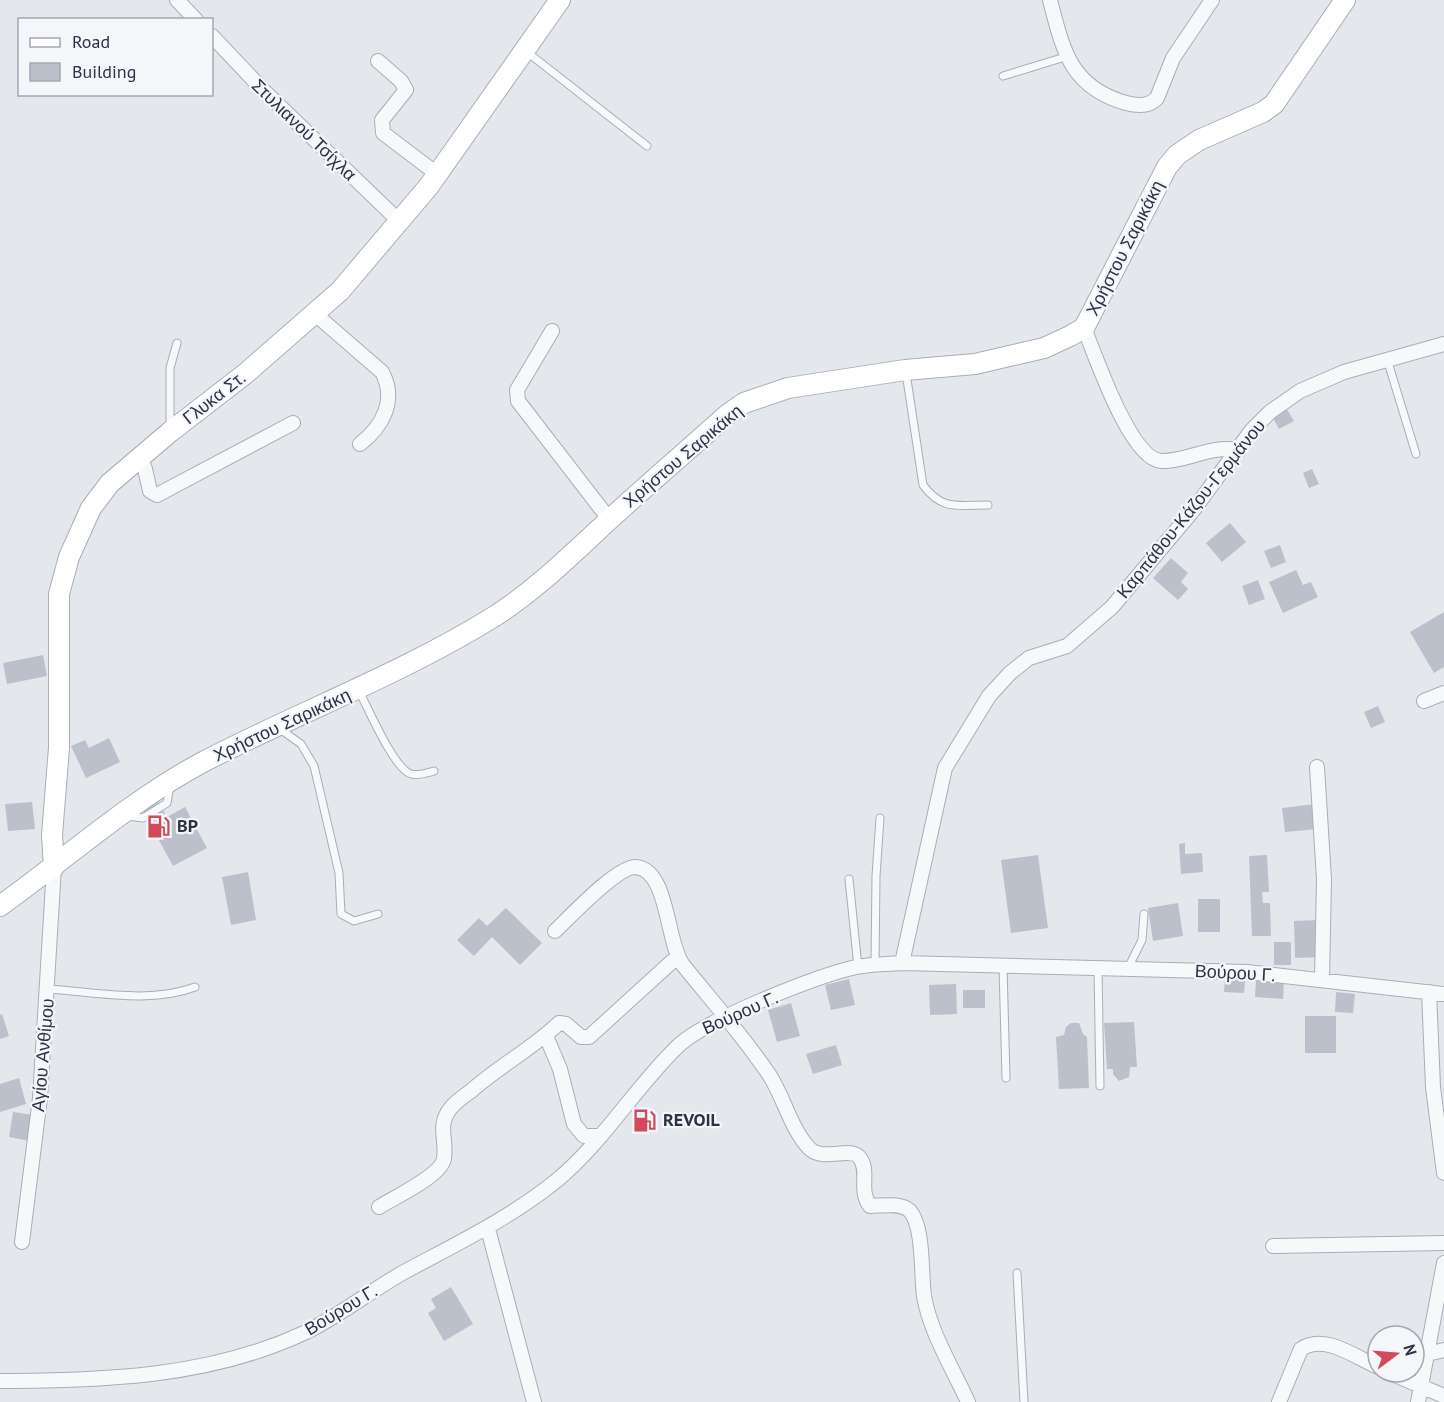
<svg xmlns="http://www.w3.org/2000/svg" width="1444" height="1402" viewBox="0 0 1444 1402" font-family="'PT Sans',sans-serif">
  <rect width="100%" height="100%" fill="#e4e7ec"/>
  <!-- building -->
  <path fill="#bbc0ca" d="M 1286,408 L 1294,421 L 1279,429 L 1273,418 Z
    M 1312,469 L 1319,484 L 1309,488 L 1303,473 Z
    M 1230,523 L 1246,542 L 1222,562 L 1206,543 Z
    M 1280,545 L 1286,562 L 1271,568 L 1264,551 Z
    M 1171,558 L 1188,573 L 1181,582 L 1188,589 L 1178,600 L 1153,578 Z
    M 1296,570 L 1303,585 L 1311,582 L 1318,597 L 1283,613 L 1269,582 Z
    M 1258,580 L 1265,599 L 1249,605 L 1242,586 Z
    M 1444,612 L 1444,667 L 1434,673 L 1410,632 Z
    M 43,655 L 47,676 L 7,684 L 3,663 Z
    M 1378,706 L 1385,722 L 1371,728 L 1364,712 Z
    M 109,738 L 120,762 L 86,778 L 71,746 L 85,740 L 89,748 Z
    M 32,802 L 35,829 L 8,831 L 5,804 Z
    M 159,802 L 167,817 L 185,807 L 207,848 L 173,866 L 143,811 Z
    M 1315,804 L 1317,829 L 1285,832 L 1282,808 Z
    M 1185,843 L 1185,854 L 1202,853 L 1203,872 L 1181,874 L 1179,844 Z
    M 1038,855 L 1048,928 L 1011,933 L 1001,860 Z
    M 1267,855 L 1269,892 L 1262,892 L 1263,903 L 1270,903 L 1271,936 L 1252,936 L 1249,856 Z
    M 248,872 L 256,920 L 231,925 L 222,877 Z
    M 1198,899 L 1220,899 L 1220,932 L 1198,932 Z
    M 1178,903 L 1183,936 L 1153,941 L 1148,908 Z
    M 506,908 L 542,943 L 520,965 L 492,937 L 474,956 L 457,940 L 479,918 L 487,926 Z
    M 1319,920 L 1320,957 L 1295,958 L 1294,921 Z
    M 1274,942 L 1291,942 L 1291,965 L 1274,965 Z
    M 849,979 L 855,1005 L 831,1010 L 825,985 Z
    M 1225,979 L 1245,980 L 1244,993 L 1224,992 Z
    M 1256,980 L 1284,981 L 1283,999 L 1255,997 Z
    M 956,984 L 957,1014 L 930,1015 L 929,985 Z
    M 963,990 L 985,990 L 985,1008 L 963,1008 Z
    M 1336,992 L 1355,994 L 1353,1013 L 1335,1012 Z
    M 791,1003 L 800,1036 L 777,1042 L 768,1010 Z
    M 2,1014 L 9,1036 L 0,1039 L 0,1015 Z
    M 1305,1016 L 1336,1016 L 1336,1053 L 1305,1053 Z
    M 1134,1022 L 1137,1067 L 1130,1067 L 1129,1077 L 1119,1081 L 1113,1074 L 1113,1069 L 1107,1069 L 1104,1023 Z
    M 1071,1023 L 1079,1023 L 1083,1034 L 1087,1037 L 1089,1088 L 1059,1089 L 1056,1037 L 1064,1035 L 1066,1027 Z
    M 836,1045 L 842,1065 L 813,1074 L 806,1054 Z
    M 19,1078 L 26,1104 L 0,1112 L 0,1084 Z
    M 13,1112 L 33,1115 L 30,1141 L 9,1137 Z
    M 451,1287 L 473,1324 L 444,1341 L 428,1313 L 436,1308 L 431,1299 Z"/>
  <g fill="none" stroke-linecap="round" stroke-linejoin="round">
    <defs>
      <path id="lane" d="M 527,52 L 647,146
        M 1003,76 L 1065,57
        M 1387,359 L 1416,454
        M 906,373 L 923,485 C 942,511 958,505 988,505
        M 170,426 L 170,368 L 177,343
        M 359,691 C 368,708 394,769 411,774 C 418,776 427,773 434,771
        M 280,729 L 301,744 L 314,766 L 339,873 L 341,914 L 354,921 L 378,914
        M 126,816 L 143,818 L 167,803 L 170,785
        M 849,879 L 858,967
        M 875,965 L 876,876 L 880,818
        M 1003,966 L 1006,1078
        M 1098,970 L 1100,1086
        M 1127,970 L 1142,940 L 1144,914
        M 48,989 C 96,992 150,1004 195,987
        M 1017,1273 L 1024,1402"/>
      <path id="street" d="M 177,0 L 196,20
        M 1050,0 C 1063,50 1070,87 1126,103 C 1137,106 1149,107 1157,98 L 1173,58 L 1212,0
        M 212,36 L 264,91 L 399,221
        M 378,61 L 401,81 L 406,90 L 382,120 L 383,133 L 437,174
        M 315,314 L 382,372 C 397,400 383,426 360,444
        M 1084,328 C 1095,354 1130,459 1161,461 C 1188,462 1207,445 1239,450
        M 552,331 L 517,390 L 518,401 L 609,519
        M 140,458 L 145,469 L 150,491 L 157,495 L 293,423
        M 1424,701 L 1444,693
        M 1317,767 L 1324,879 L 1322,979
        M 555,931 C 570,917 617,866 636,867 C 669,870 666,943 683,965 C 712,1001 744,1037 770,1076 C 784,1098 791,1129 809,1148 C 823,1163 851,1145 860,1158 C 870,1172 858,1190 870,1206 C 882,1206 901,1202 910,1211 C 924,1227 921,1275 924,1296 C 930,1332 953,1369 968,1402
        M 902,963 L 945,768 L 989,696 L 1010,673 L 1029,658 L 1067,646 L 1112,607 L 1195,508 L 1251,431 L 1270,412 L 1300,391 L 1344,372 L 1444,344
        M 1429,992 L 1433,1087 L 1444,1173
        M 546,1036 L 560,1069 L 574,1124 L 584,1136 L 601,1136
        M 379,1207 C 393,1198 443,1175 444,1158 C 447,1140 437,1126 450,1109 C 455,1102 464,1096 471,1091 C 499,1066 532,1049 559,1023 L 566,1024 L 581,1037 L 589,1037 L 677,957
        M 488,1229 L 534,1402
        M 22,1242 L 40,1098 L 54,867
        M 1273,1246 L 1444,1243
        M 1427,1354 L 1444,1350
        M 1388,1372 L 1444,1396
        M 0,1381 C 105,1380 207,1378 304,1333 C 340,1316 371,1290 406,1271 C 458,1243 510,1218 556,1181 C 603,1142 634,1089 677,1047 C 704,1020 817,976 856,967 C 871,964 887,964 902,963 L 1247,972 L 1444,994
        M 1279,1402 L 1301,1349 C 1324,1333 1355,1357 1378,1367
        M 1418,1402 L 1444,1263"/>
      <path id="secondary" d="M 54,867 L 52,835 L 59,748 L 59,594 L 69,557 L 91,508 L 110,483 L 170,432 L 245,374 L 340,291 L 429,186 L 560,0
        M 0,906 C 67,858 130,801 203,762 C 299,712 402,674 495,616 C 537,589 572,554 609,520 C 648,484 688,450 727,415 L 744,403 L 788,388 L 905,370 L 975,364 L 1044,348 L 1070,336 L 1084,328 L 1167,167 L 1177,155 L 1199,140 L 1263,112 L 1274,104 L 1345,0"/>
    </defs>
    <!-- lane casing -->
    <use href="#lane" stroke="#a9aeb7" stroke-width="9"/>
    <!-- street casing -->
    <use href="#street" stroke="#a9aeb7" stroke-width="16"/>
    <!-- secondary casing -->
    <use href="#secondary" stroke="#a9aeb7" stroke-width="22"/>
    <!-- lane -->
    <use href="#lane" stroke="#f7f8fa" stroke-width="7"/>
    <!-- street -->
    <use href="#street" stroke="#f7f8fa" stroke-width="14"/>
    <!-- secondary -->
    <use href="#secondary" stroke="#fff" stroke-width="20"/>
  </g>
  <!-- icons -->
  <defs>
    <symbol id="fuel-bare" viewBox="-9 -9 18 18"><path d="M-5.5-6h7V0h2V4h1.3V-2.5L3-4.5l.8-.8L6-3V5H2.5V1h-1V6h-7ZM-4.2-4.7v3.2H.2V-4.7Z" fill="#d1495b" stroke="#f4f6f9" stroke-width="2.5" paint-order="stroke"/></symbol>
  </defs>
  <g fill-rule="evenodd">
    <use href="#fuel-bare" x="142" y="810" width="33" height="33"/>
    <use href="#fuel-bare" x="628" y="1104" width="33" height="33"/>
  </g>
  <g text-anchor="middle" stroke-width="4.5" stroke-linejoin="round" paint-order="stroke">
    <!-- street labels -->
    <g font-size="18" fill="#2b3445" stroke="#f4f6f9">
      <text transform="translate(304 130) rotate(44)" y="6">Στυλιανού Τσίχλα</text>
      <text transform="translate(1125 248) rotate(-63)" y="6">Χρήστου Σαρικάκη</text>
      <text transform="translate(214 398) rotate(-38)" y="6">Γλυκα Στ.</text>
      <text transform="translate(683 456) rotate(-40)" y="6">Χρήστου Σαρικάκη</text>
      <text transform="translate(1191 509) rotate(-51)" y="6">Καρπάθου-Κάζου-Γερμάνου</text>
      <text transform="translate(282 725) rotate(-25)" y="6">Χρήστου Σαρικάκη</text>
      <text transform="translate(1235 973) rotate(3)" y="6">Βούρου Γ.</text>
      <text transform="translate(740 1013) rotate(-24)" y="6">Βούρου Γ.</text>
      <text transform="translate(43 1055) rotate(-85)" y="6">Αγίου Ανθίμου</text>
      <text transform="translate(341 1310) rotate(-31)" y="6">Βούρου Γ.</text>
    </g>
    <!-- poi labels -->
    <g font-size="18" font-weight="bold" fill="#2b3445" stroke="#f4f6f9" text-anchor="start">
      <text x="177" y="832">BP</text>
      <text x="663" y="1126">REVOIL</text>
    </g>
  </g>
  <!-- legend -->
  <rect x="18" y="18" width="195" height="78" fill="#f4f6f9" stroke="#a4a8b1" stroke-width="1.5"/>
  <rect x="30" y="38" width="30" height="9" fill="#ffffff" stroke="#a4a8b1" stroke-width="1.5"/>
  <text x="72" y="48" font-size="18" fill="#2b3445">Road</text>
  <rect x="30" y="63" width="30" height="18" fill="#bbc0ca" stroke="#a4a8b1" stroke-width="1.5"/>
  <text x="72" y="78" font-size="18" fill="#2b3445">Building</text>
  <!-- north arrow -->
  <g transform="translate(1396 1354) rotate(74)"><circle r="28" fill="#f4f6f9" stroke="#a4a8b1" stroke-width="1.5"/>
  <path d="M0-4.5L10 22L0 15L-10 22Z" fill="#d1495b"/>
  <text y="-9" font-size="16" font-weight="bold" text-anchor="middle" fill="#2b3445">N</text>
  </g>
</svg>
